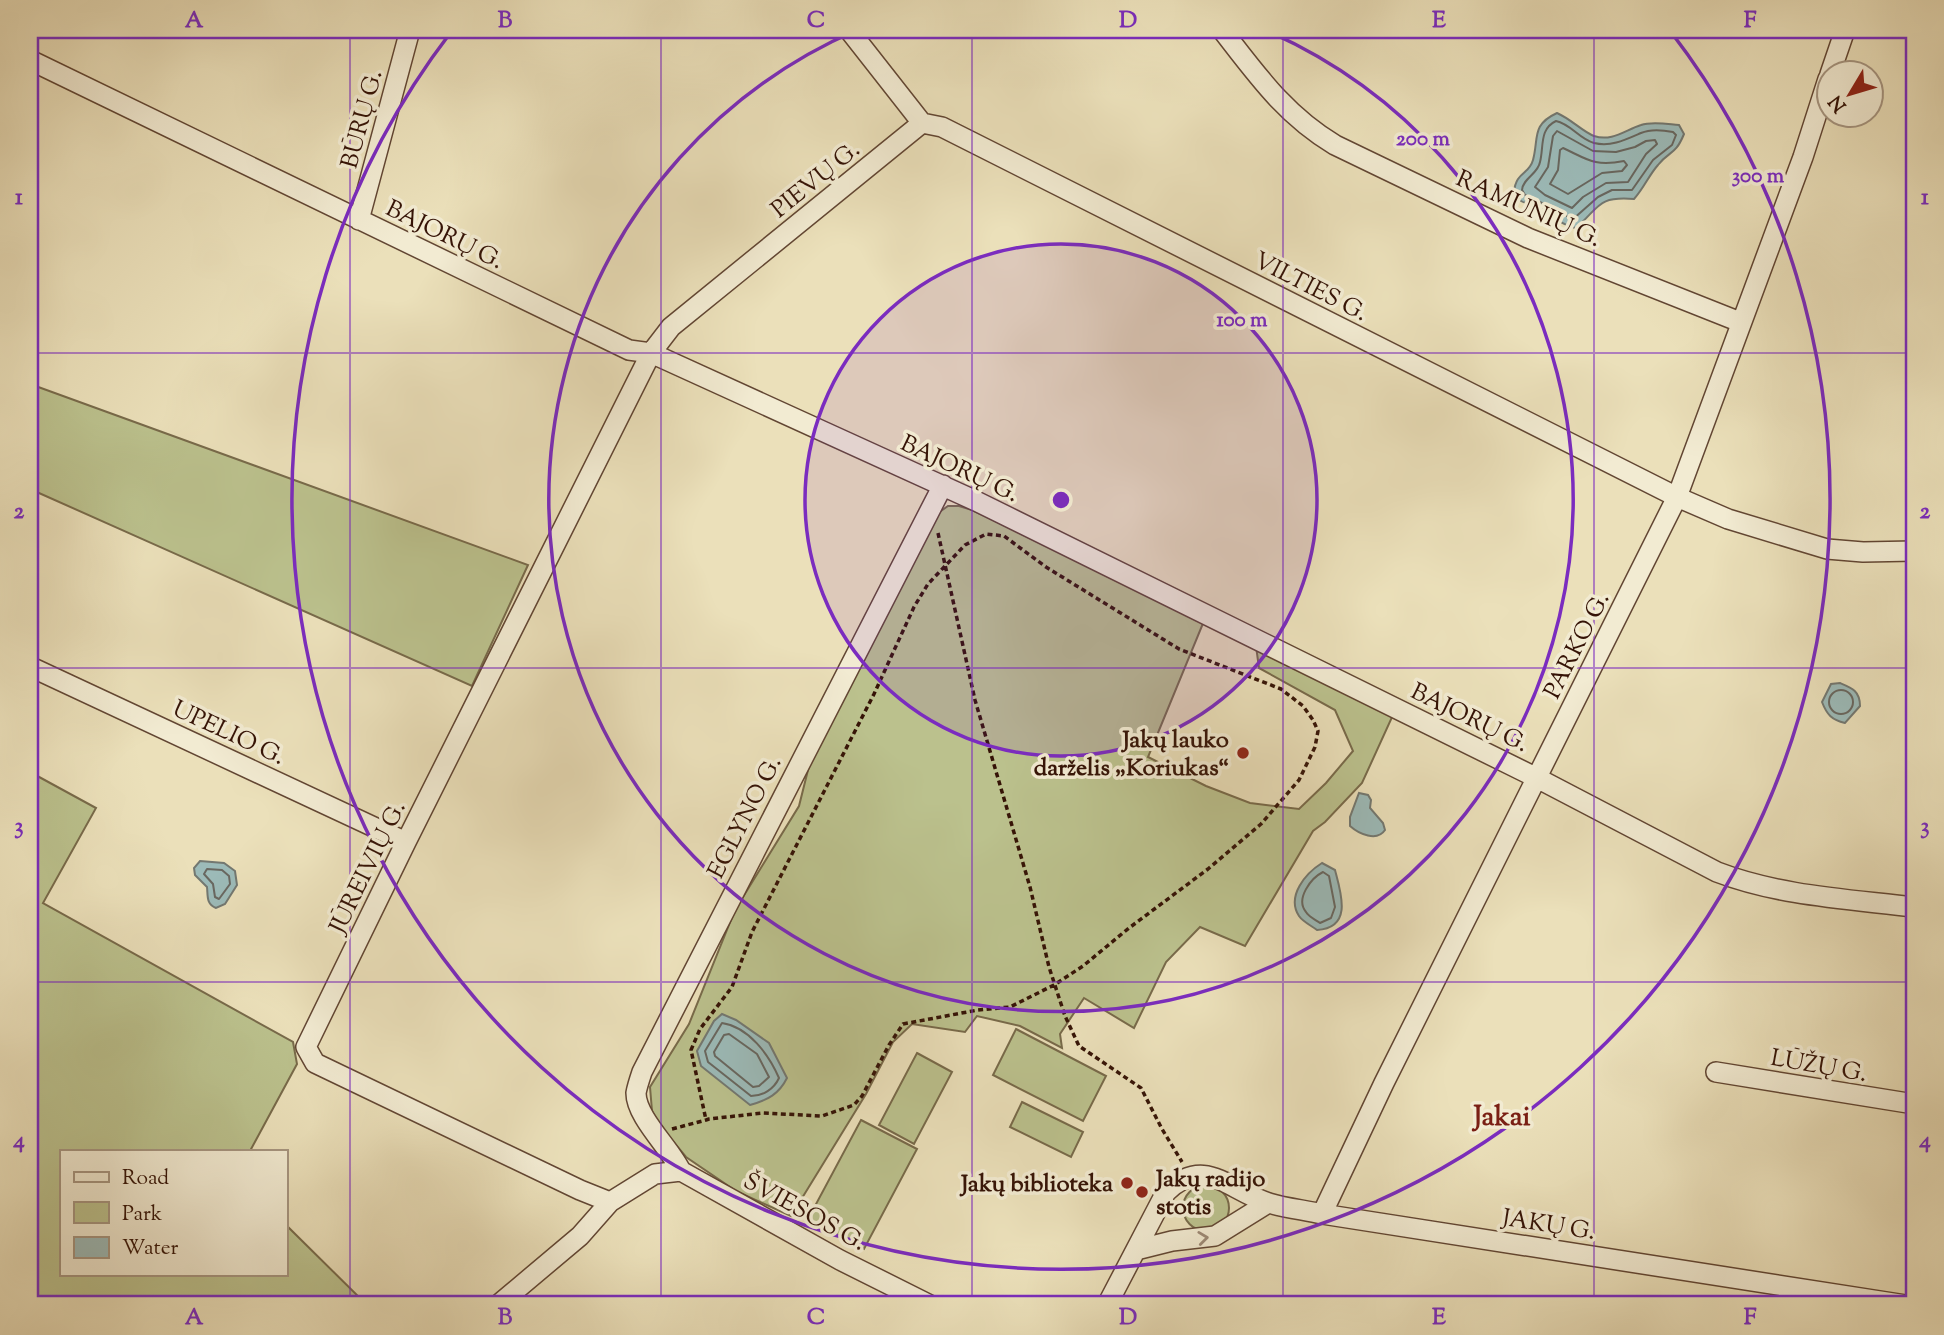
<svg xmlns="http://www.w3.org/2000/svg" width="1944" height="1335" viewBox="0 0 1944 1335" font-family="'Sorts Mill Goudy',serif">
  <rect width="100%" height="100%" fill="#ebe0ba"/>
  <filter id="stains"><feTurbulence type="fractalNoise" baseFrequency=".00286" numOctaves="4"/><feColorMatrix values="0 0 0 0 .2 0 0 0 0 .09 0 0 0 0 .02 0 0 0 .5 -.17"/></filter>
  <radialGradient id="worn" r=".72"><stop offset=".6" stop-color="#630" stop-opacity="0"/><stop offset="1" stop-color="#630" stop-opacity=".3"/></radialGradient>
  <!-- green -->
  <path fill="#bbc18d" stroke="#786a4a" stroke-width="2" d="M 30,384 L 528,565 L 472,686 L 30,489 Z
    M 948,506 L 959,506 L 972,510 L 1204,621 L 1148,757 L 1206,786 L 1250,803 L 1299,809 L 1326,783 L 1353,751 L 1335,710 L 1259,668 L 1256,646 L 1393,715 L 1362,783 L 1325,822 L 1313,831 L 1245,946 L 1200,927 L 1166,962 L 1134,1028 L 1084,998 L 1060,1034 L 1062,1048 L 1020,1026 L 977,1016 L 965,1032 L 912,1024 L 893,1042 L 866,1094 L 791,1216 L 736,1191 L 686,1157 L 657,1122 L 652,1111 L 650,1087 L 689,1024 L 735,910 L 799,806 L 810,762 L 938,513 Z
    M 30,772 L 96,808 L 43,903 L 293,1042 L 297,1064 L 250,1151 L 61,1151 L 61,1274 L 285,1274 L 285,1224 L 367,1305 L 30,1305 Z
    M 1016,1029 L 1106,1076 L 1083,1121 L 993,1075 Z
    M 917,1053 L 952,1072 L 914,1144 L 879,1125 Z
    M 1022,1102 L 1083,1132 L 1071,1157 L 1010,1127 Z
    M 861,1120 L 917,1149 L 864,1249 L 808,1219 Z
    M1183 1208a23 23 0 1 1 46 0a23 23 0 1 1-46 0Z"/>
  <!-- water -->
  <path fill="#9cbbb9" stroke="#737871" stroke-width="2" d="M 1557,113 C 1571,119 1583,132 1594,136 C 1612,142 1625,130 1641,125 C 1652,121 1667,124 1679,125 L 1684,134 C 1675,156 1670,150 1658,165 C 1649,175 1644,188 1634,199 C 1597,196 1600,207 1576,228 C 1565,227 1542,211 1532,205 C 1528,203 1524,203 1521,201 C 1518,199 1516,195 1514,192 C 1516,171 1529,175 1533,160 C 1539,138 1531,125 1557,113 Z
    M 1840,683 C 1852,688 1860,691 1860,706 L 1845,723 C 1832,720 1827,715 1822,702 L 1831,684 Z
    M 1359,793 L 1368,795 L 1371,800 L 1370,808 L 1383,823 L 1385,830 C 1377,842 1359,834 1350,826 L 1350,817 Z
    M 200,861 L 224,863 L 235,871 L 237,885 L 225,904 L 216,908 C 206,904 208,896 207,887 L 195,875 L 194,868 Z
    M 1322,863 L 1335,870 C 1341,893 1353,928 1317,930 C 1312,926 1303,922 1299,916 C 1286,896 1306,873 1322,863 Z
    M 722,1014 L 736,1020 L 769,1043 L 787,1078 C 779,1094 768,1100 750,1105 L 701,1066 L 697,1051 L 714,1021 Z"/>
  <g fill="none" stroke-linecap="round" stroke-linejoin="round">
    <!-- shore -->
    <path stroke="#686760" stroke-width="2" d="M 1556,121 C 1571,124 1579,139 1594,143 C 1611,147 1625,140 1641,133 C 1650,129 1663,130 1673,132 L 1676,135 L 1672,145 L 1653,160 L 1632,190 L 1612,190 L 1598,197 L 1572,220 L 1563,213 L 1525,195 L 1522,190 C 1523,178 1538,174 1540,162 C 1544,147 1539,129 1556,121 Z
      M 1557,131 L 1593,151 L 1616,152 L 1635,147 L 1646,141 L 1655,140 L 1657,144 L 1646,154 L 1628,182 L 1606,183 L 1583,197 L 1572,208 L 1545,195 L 1535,187 L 1548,167 L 1553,136 Z
      M 1563,148 C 1587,159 1594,167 1624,161 L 1627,165 L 1622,171 L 1602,173 L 1568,194 L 1550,184 L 1558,170 L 1560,150 Z
      M1829 702a12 12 0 1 1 24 0a12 12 0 1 1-24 0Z
      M 207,869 L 222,870 L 229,876 L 230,884 L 219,899 L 215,897 L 213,884 L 204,874 Z
      M 1323,872 L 1329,876 L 1335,907 L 1331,918 L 1320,923 C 1316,920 1309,917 1306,912 C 1295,899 1311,878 1323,872 Z
      M 722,1023 C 749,1027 769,1055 779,1078 C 774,1089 763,1096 751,1096 L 708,1062 L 705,1051 Z
      M 729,1034 L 757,1054 L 769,1077 L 759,1086 L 753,1087 L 715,1056 L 714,1052 L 724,1035 Z"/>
    <defs>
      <path id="minor" d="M 849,30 L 922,123
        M 1222,30 C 1257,75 1285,115 1335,145 L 1528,238 L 1740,322
        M 30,60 L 629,350 L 651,353 L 976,501 L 1537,778 L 1717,872 C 1780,896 1848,899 1914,907
        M 1830,74 L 1845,30
        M 922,123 L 671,327 L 651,353 L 406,842 L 306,1047 L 315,1063 L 580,1190 L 610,1202 L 655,1174 L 681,1171 L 840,1260 L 930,1305
        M 922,123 L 942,127 L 1677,497 L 1728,519 L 1827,549 L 1863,552 L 1914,551
        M 359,220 L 410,30
        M 31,667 L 406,842
        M 1716,1072 L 1914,1104
        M 681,1171 C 670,1148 636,1117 636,1093 C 637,1087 640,1078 642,1072 L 943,485
        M 1322,1214 L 1384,1083 L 1677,497 L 1803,157 L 1828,79
        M 1136,1250 L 1172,1241 L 1215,1236 L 1268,1203
        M 498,1305 L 580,1236 L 610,1202
        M 1107,1305 L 1166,1192 C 1206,1154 1228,1191 1269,1203 C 1286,1208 1304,1210 1322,1214 L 1906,1305"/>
    </defs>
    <!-- minor casing -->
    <use href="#minor" stroke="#624633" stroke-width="22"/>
    <!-- path -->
    <path stroke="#351306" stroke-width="3.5" stroke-dasharray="5 3.5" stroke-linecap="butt" d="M 938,533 L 975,700 L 1030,887 L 1049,967 L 1065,1016 L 1079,1046 L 1141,1088 L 1162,1129 L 1182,1162
      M 672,1129 L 706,1120 L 709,1119 L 763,1113 L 822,1116 L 854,1105 L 862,1096 L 889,1045 L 903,1024 L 978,1010 L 1010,1007 L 1054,985 L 1083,966 L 1129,928 L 1208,869 L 1261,824 L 1299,780 L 1315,747 L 1318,731 L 1313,720 L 1303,706 L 1281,689 L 1179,649 L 1046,567 L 1004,536 L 986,534 L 965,545 L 928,584 L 914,607 L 874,694 L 752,932 L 732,987 L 700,1029 L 691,1050 L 706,1120"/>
    <!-- minor -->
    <use href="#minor" stroke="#f2ebd2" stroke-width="19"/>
  </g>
  <!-- one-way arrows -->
  <defs><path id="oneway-chevron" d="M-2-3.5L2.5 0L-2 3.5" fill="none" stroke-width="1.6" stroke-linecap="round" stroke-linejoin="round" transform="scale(1.75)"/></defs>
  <use stroke="#9d8a76" href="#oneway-chevron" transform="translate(1203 1238) rotate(-7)"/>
  <!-- grid -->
  <path fill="none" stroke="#7b2cbf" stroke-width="2" stroke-opacity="0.55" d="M 350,30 L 350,1305M 661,30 L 661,1305M 972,30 L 972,1305M 1283,30 L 1283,1305M 1594,30 L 1594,1305M 30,353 L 1914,353M 30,668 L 1914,668M 30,982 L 1914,982"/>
  <!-- distance rings -->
  <circle cx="1061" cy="500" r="256" fill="#7b2cbf" fill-opacity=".12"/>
  <g fill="none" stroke="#7b2cbf" stroke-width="3.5">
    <circle cx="1061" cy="500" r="256"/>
    <path d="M1265 30A512 512 0 1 1 857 30"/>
    <path d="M1671 32A769 769 0 1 1 451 32"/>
  </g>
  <!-- markers -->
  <g fill="#8f2418" stroke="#f2ebd2" stroke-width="2.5">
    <circle cx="1243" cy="753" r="7"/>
    <circle cx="1127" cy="1183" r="7"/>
    <circle cx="1142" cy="1192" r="7"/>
  </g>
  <g text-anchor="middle" stroke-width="7" stroke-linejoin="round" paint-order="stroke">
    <!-- street labels -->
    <g font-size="24" fill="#351306" stroke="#f2ebd2">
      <text transform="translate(361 119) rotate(-75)" y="8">BŪRŲ G.</text>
      <text transform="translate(815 179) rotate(-39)" y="8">PIEVŲ G.</text>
      <text transform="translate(1529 208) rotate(24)" y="8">RAMUNIŲ G.</text>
      <text transform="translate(445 234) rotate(26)" y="8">BAJORŲ G.</text>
      <text transform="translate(1311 286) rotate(27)" y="8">VILTIES G.</text>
      <text transform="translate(960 468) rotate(25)" y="8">BAJORŲ G.</text>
      <text transform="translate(1576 645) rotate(-63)" y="8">PARKO G.</text>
      <text transform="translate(1470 717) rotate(26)" y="8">BAJORŲ G.</text>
      <text transform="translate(229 732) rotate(25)" y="8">UPELIO G.</text>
      <text transform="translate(744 817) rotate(-63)" y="8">EGLYNO G.</text>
      <text transform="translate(367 867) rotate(-64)" y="8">JŪREIVIŲ G.</text>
      <text transform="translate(1819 1065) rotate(10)" y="8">LŪŽŲ G.</text>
      <text transform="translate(805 1211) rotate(29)" y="8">ŠVIESOS G.</text>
      <text transform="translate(1549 1224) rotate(9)" y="8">JAKŲ G.</text>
    </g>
    <!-- poi labels -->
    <g font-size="24" font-weight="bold" fill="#351306" stroke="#f2ebd2" text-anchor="end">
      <text x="1229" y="747">Jakų lauko<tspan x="1229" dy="28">darželis „Koriukas“</tspan></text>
      <text x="1156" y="1186" text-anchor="start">Jakų radijo<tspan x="1156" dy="28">stotis</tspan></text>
      <text x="1113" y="1191">Jakų biblioteka</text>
    </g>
    <!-- quarter labels -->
    <g font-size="28" font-weight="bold" fill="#7a1f14" stroke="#f2ebd2">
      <text x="1502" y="1125">Jakai</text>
    </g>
  </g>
  <circle cx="1061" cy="500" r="10" fill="#7b2cbf" stroke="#f2ebd2" stroke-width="3.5"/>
  <g font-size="21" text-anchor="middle" font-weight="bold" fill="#7b2cbf" stroke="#f2ebd2" stroke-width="7" stroke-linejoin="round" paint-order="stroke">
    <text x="1423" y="145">200 m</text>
    <text x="1758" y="182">300 m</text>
    <text x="1242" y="326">100 m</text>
  </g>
  <!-- margin -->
  <rect width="1944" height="1335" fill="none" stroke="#ebe0ba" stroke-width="77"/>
  <!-- legend -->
  <rect x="60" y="1150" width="228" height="126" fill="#f2ebd2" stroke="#a69580" stroke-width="2"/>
  <rect x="74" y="1172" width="35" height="10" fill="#f2ebd2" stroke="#a69580" stroke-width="2"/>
  <text x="122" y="1184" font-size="21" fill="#351306">Road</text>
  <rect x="74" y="1202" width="35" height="21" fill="#bbc18d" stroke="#a69580" stroke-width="2"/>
  <text x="122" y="1220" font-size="21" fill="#351306">Park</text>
  <rect x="74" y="1237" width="35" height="21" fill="#9cbbb9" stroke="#a69580" stroke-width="2"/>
  <text x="122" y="1254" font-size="21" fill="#351306">Water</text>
  <!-- north arrow -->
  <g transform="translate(1850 94) rotate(232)"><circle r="33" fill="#f2ebd2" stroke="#a69580" stroke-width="2"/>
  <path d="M0-5L12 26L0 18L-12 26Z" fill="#8f2418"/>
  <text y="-10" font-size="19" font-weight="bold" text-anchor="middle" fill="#351306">N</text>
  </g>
  <rect x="38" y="38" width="1868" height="1258" fill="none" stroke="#7b2cbf" stroke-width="2.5"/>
  <g font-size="23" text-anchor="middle" font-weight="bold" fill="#7b2cbf">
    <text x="194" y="27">A</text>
    <text x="505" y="27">B</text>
    <text x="816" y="27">C</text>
    <text x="1128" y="27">D</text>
    <text x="1439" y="27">E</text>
    <text x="1750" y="27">F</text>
    <text x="19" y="204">1</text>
    <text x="1925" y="204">1</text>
    <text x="19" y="518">2</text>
    <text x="1925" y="518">2</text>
    <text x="19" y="833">3</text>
    <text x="1925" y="833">3</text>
    <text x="19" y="1147">4</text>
    <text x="1925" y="1147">4</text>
    <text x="194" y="1324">A</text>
    <text x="505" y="1324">B</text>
    <text x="816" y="1324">C</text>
    <text x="1128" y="1324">D</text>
    <text x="1439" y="1324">E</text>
    <text x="1750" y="1324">F</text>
  </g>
  <rect width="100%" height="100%" filter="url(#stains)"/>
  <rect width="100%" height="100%" fill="url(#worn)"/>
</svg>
